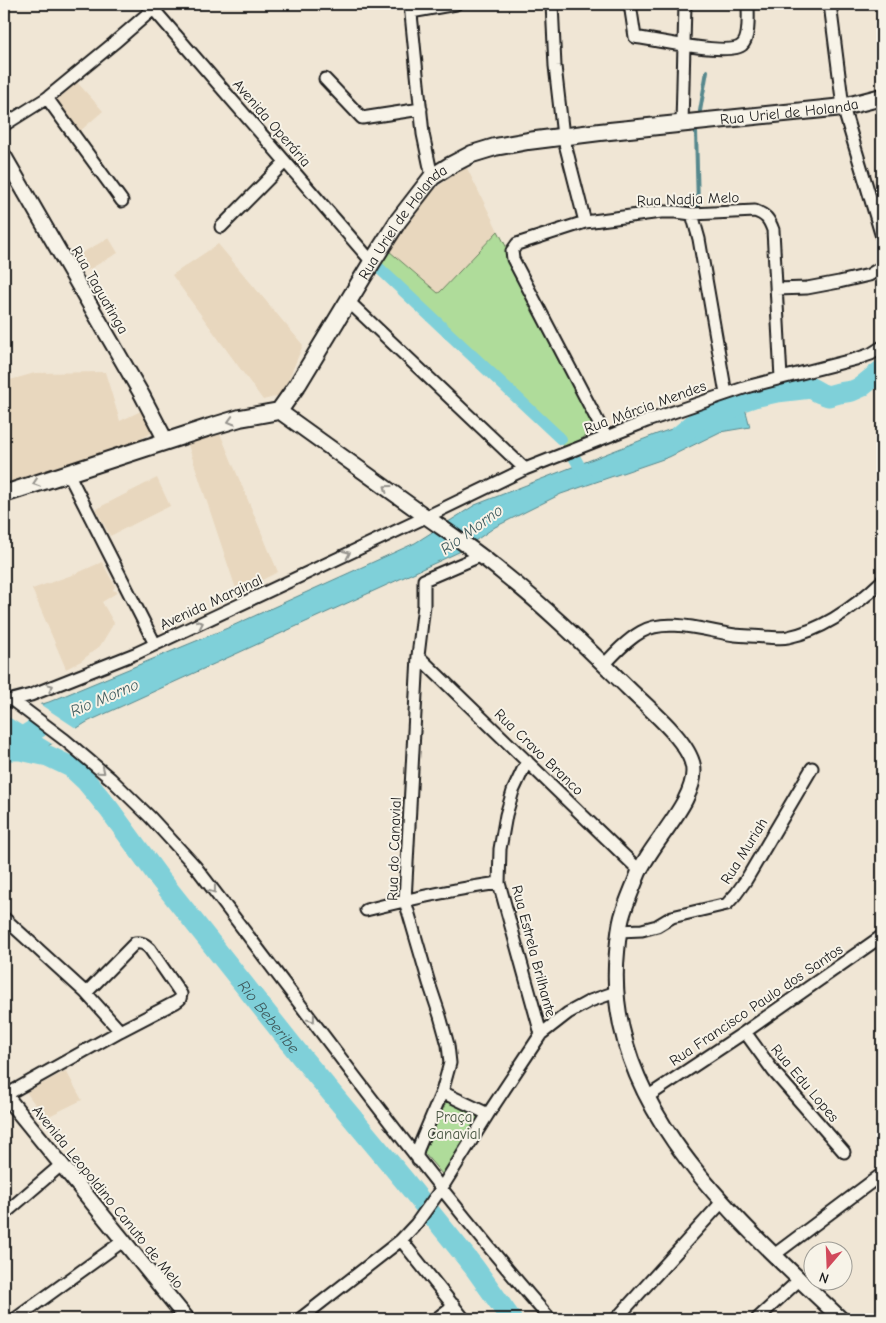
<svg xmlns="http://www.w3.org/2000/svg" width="886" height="1323" viewBox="0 0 886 1323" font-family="'Comic Neue',sans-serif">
  <rect width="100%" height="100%" fill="#f0e6d5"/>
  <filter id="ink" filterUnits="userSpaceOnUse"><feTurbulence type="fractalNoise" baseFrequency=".02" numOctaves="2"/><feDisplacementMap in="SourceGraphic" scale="10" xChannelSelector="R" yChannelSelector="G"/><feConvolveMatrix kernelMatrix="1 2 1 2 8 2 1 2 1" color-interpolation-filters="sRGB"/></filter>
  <g filter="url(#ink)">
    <!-- built -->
    <path fill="#e8d7be" d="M 75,80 L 103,111 L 79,132 L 51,98 Z
      M 466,166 L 498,231 L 440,292 L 438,293 L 389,251 L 418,208 L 437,187 Z
      M 109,238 L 118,253 L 86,271 L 76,256 Z
      M 218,244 L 303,345 L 282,395 L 263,400 L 172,275 Z
      M 105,372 L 120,421 L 141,411 L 153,432 L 130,445 L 4,484 L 4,386 L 10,380 L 35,373 Z
      M 219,431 L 278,572 L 237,592 L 187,442 Z
      M 157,478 L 170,506 L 110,536 L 96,509 Z
      M 102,562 L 115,586 L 113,590 L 118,592 L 102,602 L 114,623 L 100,646 L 81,661 L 66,669 L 32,589 L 75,574 Z
      M 66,1071 L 82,1100 L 45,1118 L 26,1092 Z"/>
    <!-- green -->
    <path fill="#afdc9a" stroke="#667c5b" d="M 498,231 L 509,252 L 510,261 L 595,430 L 566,449 L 552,433 L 494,381 L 378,270 L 389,251 L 438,293 L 440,292 Z
      M 446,1102 L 448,1102 L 476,1116 L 478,1119 L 445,1173 L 442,1174 L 424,1153 Z"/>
    <!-- water -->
    <path fill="#7fd0d9" stroke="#57888d" d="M 744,404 L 750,427 L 720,432 L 669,457 L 561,494 L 495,527 L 459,552 L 87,722 L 45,748 L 17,741 L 4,743 L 4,716 L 49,702 L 230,627 L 415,543 L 475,505 L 657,434 Z"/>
    <!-- pier -->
    <path fill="#f0e6d5" d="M 38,703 L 79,730 L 61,741 L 52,744 L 5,715 Z"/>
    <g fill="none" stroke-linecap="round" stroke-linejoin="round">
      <!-- stream -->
      <path stroke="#57888d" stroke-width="4" d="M 700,111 L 707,71
        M 696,131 L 698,205
        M 504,1319 L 509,1316"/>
      <!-- canal -->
      <path stroke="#7fd0d9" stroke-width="12" d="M 379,268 L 561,439
        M 573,455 L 586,478"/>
      <!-- river -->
      <g stroke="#7fd0d9" stroke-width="21">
        <path d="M 678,437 L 703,416 L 717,411 L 730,410 L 739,402 L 754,397 L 777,392 L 811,388 L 820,393 L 828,396 L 839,393 L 852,391 L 861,387 L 882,370"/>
        <path d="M 4,749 L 39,727"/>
        <path id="s1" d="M 4,750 L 20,750 L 48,756 L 71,767 L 86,781 L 109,809 L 160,879 L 299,1054 L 404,1180 L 474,1267 L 511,1319"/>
      </g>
      <defs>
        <path id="minor" d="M 149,4 L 372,262
          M 410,4 L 423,134 L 432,177
          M 552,4 L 555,66 L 563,136 L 585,222
          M 630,4 L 635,37 C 652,40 731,56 742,45 C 750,38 748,14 748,4
          M 830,4 L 843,107 L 882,237
          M 411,12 L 456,4
          M 325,79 L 362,118 L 421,109
          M 47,98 L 122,201
          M 682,124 L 685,4
          M 4,125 L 47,98 L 114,43 L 159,4
          M 692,214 L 699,239 L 726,394
          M 221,227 L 285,162
          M 776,289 L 807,288 L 839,282 L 869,275 L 882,267
          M 348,301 L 525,469
          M 606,437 L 513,259 L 512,251 L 517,244 L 585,222 L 661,212 L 676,212 L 692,214 L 755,211 C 766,215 769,219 773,230 L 781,378
          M 68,473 L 155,644
          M 418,656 L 639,870
          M 604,665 C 615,653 627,640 641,632 C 666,617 707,631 735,635 C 745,636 755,636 765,637 C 772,637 781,639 788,637 C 823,630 857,605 882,581
          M 12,700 L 65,740 L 111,779 L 150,817 L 195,866 C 312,1018 424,1175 550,1319
          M 4,702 L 31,695 L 137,653 L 426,517 L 525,469 L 647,421 L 726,394 L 750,386 L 856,359 L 871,354 L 882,347
          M 527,761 L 513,791 L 506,815 L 500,849 L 499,883 L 541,1034
          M 366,910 C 410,899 454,889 499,883
          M 4,918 L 86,993 L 120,1031
          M 619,931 L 642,930 L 657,926 L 672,917 L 727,904 L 736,894 L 746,880 L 812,768
          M 745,1032 L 774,1072 L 844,1152
          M 442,1092 L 488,1114
          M 4,1096 L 120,1031 L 176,1002 L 180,999 L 181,994 L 150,949 C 145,944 142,942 135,943 L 86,993
          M 647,1097 L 745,1032 L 882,936
          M 418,1160 L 417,1155 L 418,1149 L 442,1092 L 450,1063 L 448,1045 L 440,1016 L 429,983 L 405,901 L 418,656 L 424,605 L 424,580 L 480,556
          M 4,1214 L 61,1165
          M 401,1240 L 464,1319
          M 774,1255 L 882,1174
          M 15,1319 L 123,1241
          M 300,1319 L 401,1240 L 416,1224 L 441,1189 L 488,1114 L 541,1034 L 568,1013 L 590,1001 L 616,992
          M 436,1319 L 454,1305
          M 616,1319 L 722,1202
          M 757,1319 L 799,1280"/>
        <path id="tertiary" d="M 4,156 L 142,395 L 166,441
          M 279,411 C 327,445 374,479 421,513 C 449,533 478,552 504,574 C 548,609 588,649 628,688 C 647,707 688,740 693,766 C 699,800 648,845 637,877 C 632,890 626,903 622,917 C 619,928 618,940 617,952 C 601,1106 741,1223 841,1319
          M 4,1094 L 187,1319"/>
        <g id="secondary">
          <path id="s2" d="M 4,494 L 210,427 L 240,418 L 279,411 L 298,384 L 372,262 L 398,221 L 432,177 L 451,165 L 472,154 L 495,147 L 528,141 L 600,132 L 843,107 L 882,97"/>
        </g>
      </defs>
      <!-- minor casing -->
      <use href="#minor" stroke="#1c1c1c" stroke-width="15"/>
      <!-- tertiary casing -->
      <use href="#tertiary" stroke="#1c1c1c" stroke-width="18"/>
      <!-- secondary casing -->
      <use href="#secondary" stroke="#1c1c1c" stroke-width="20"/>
      <!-- minor -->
      <use href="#minor" stroke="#f7f3e8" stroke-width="11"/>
      <!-- tertiary -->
      <use href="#tertiary" stroke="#f7f3e8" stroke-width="14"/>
      <!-- secondary -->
      <use href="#secondary" stroke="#f7f3e8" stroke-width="16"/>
    </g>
    <!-- one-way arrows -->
    <defs><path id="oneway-chevron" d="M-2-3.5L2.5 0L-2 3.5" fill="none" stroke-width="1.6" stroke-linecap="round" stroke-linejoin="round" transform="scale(1.25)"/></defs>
    <g stroke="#94928c">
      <use href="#oneway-chevron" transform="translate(231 421) rotate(164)"/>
      <use href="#oneway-chevron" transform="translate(36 483) rotate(162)"/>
      <use href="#oneway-chevron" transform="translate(387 488) rotate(-144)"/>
      <use href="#oneway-chevron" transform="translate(347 554) rotate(-25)"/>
      <use href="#oneway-chevron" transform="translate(200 624) rotate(-25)"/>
      <use href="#oneway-chevron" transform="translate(50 687) rotate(-22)"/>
      <use href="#oneway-chevron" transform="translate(102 771) rotate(40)"/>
      <use href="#oneway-chevron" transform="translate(213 890) rotate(53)"/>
      <use href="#oneway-chevron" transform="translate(312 1019) rotate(53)"/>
    </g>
  </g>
  <g text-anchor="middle" stroke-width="4" stroke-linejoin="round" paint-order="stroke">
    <!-- street labels -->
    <g font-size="15" fill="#1c1c1c" stroke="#f7f3e8">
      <text dy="5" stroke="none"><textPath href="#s2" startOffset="934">Rua Uriel de Holanda</textPath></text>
      <text transform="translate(272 123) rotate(49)" y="5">Avenida Operária</text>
      <text transform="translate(688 199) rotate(-2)" y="5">Rua Nadja Melo</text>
      <text dy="5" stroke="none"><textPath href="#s2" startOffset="514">Rua Uriel de Holanda</textPath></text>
      <text transform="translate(100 290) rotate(60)" y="5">Rua Taguatinga</text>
      <text transform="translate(645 407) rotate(-20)" y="5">Rua Márcia Mendes</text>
      <text transform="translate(211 602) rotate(-25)" y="5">Avenida Marginal</text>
      <text transform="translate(539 752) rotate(44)" y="5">Rua Cravo Branco</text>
      <text transform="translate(394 849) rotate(-88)" y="5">Rua do Canavial</text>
      <text transform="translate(744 851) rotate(-58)" y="5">Rua Muriah</text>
      <text transform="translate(534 951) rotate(75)" y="5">Rua Estrela Brilhante</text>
      <text transform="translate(756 1005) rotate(-34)" y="5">Rua Francisco Paulo dos Santos</text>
      <text transform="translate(805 1083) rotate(50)" y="5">Rua Edu Lopes</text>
      <text transform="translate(108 1197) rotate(51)" y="5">Avenida Leopoldino Canuto de Melo</text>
    </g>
    <!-- park labels -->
    <g font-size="15" fill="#485642" stroke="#f7f3e8">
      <text x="454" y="1122">Praça<tspan x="454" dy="17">Canavial</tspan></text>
    </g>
    <!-- water labels -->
    <g font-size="16" font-style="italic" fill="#3f5b5e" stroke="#f7f3e8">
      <text transform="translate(471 529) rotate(-36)" y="6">Rio Morno</text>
      <text transform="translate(104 697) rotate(-23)" y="6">Rio Morno</text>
      <text dy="6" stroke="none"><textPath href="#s1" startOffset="389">Rio Beberibe</textPath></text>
    </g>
  </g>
  <!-- margin -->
  <rect width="886" height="1323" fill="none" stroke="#f7f3e8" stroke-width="20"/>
  <rect x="10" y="10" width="866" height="1303" fill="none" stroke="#1c1c1c" stroke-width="2" filter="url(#ink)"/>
  <!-- north arrow -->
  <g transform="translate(828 1266) rotate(199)"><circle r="24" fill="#f7f3e8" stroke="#9f9d96"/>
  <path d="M0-4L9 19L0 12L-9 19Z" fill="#d1495b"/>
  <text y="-8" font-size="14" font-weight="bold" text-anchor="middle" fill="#1c1c1c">N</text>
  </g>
</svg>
